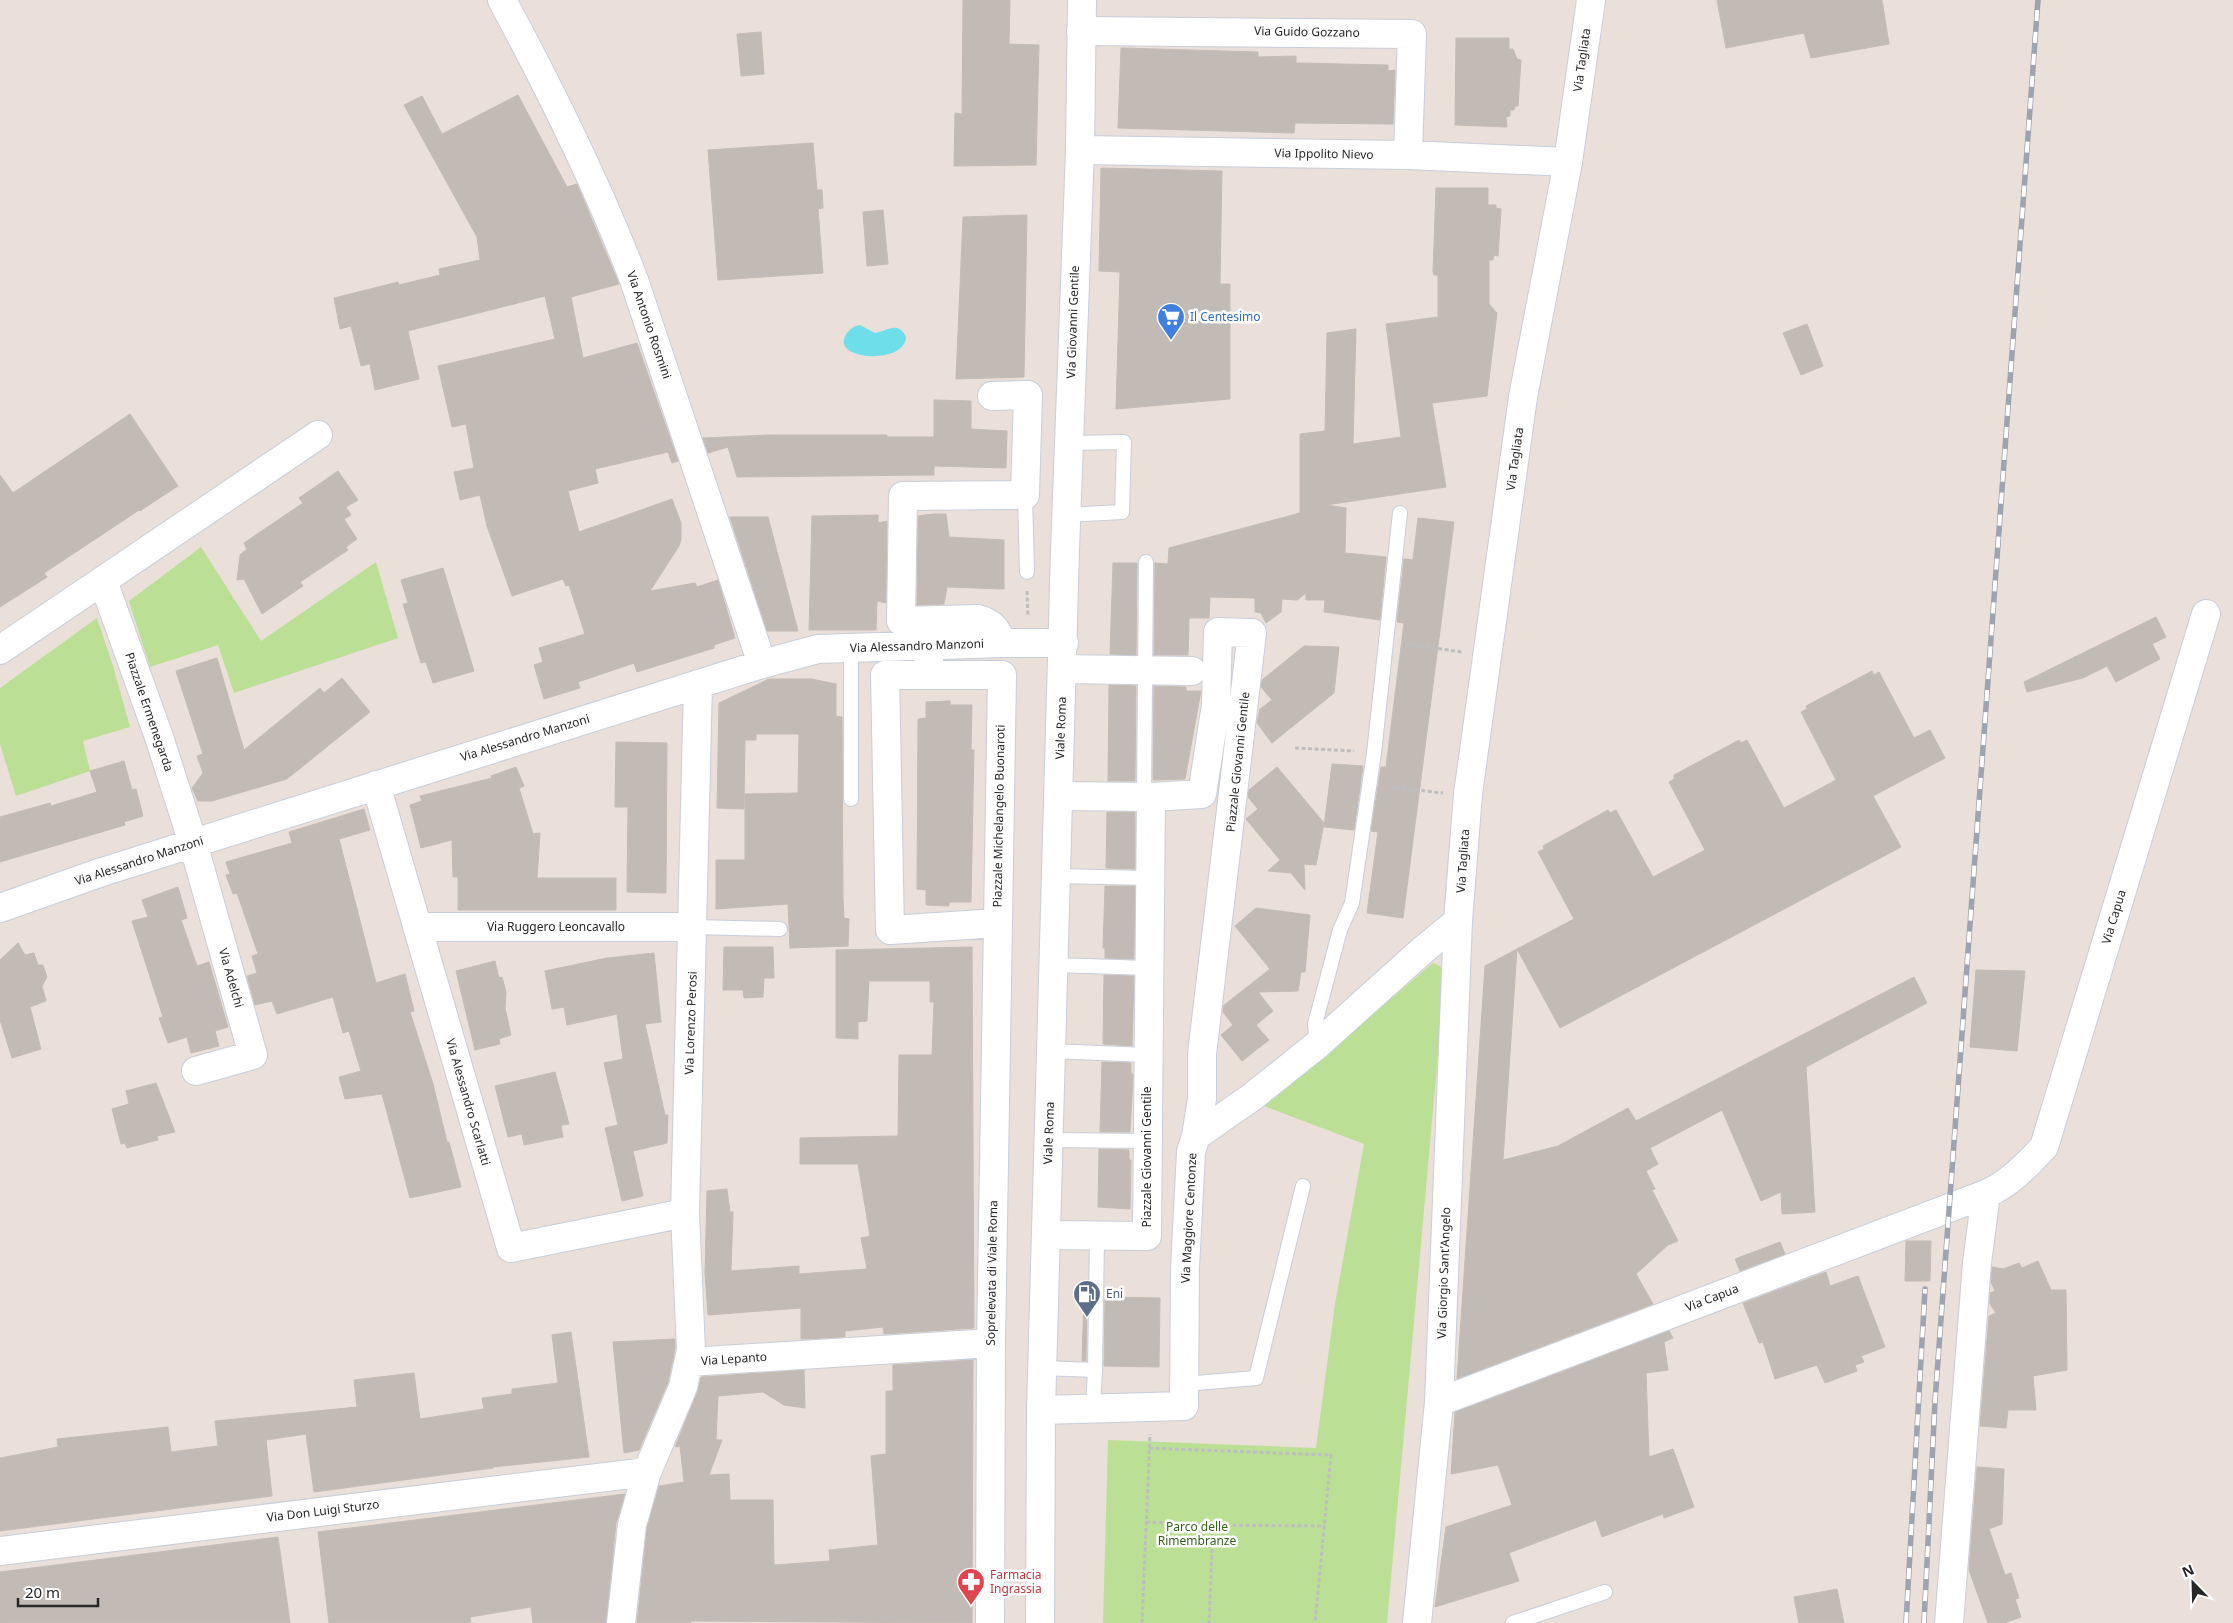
<svg xmlns="http://www.w3.org/2000/svg" width="2233" height="1623" viewBox="0 0 2233 1623" font-family="'Noto Sans',sans-serif">
  <rect width="100%" height="100%" fill="#eadfd9"/>
  <!-- green -->
  <path fill="#bcdf96" d="M 201,547 L 261,641 L 376,562 L 398,638 L 234,693 L 218,645 L 150,667 L 129,601 Z
    M 97,618 L 113,666 L 130,727 L 83,741 L 90,771 L 16,796 L 0,744 L 0,688 Z
    M 1433,963 L 1440,966 L 1445,976 L 1387,1623 L 1103,1623 L 1108,1440 L 1316,1448 L 1335,1304 L 1364,1144 L 1264,1106 Z"/>
  <!-- water -->
  <path fill="#6edfea" d="M 860,325 L 875,333 C 887,331 898,320 906,337 C 905,368 815,359 853,327 Z"/>
  <!-- building -->
  <path fill="#c2bbb5" stroke="#c5bbb3" d="M 963,0 L 1010,0 L 1009,44 L 1039,45 L 1036,165 L 954,166 L 955,113 L 962,114 Z
    M 1717,0 L 1882,0 L 1889,44 L 1811,58 L 1804,33 L 1726,48 Z
    M 761,32 L 764,74 L 741,76 L 737,34 Z
    M 1456,38 L 1509,38 L 1509,49 L 1513,49 L 1517,59 L 1521,60 L 1518,106 L 1515,106 L 1514,110 L 1510,110 L 1510,116 L 1506,117 L 1507,127 L 1455,125 Z
    M 1121,48 L 1258,52 L 1258,57 L 1296,56 L 1296,63 L 1388,65 L 1388,71 L 1395,70 L 1393,124 L 1295,123 L 1294,133 L 1118,128 Z
    M 518,95 L 567,187 L 577,184 L 619,284 L 571,297 L 583,358 L 637,343 L 678,461 L 672,463 L 668,452 L 595,469 L 598,483 L 568,491 L 579,532 L 672,499 L 681,523 L 681,539 L 679,546 L 650,591 L 695,583 L 697,587 L 718,580 L 735,638 L 714,645 L 714,648 L 637,672 L 634,663 L 578,682 L 580,688 L 544,699 L 534,665 L 543,662 L 539,648 L 585,634 L 569,585 L 566,586 L 563,579 L 512,596 L 487,526 L 480,495 L 460,500 L 454,472 L 474,468 L 466,424 L 452,427 L 438,366 L 555,339 L 545,296 L 408,331 L 419,379 L 375,390 L 370,364 L 361,366 L 351,326 L 340,329 L 334,298 L 398,282 L 399,285 L 440,275 L 439,269 L 480,260 L 477,237 L 404,105 L 422,96 L 442,134 Z
    M 813,143 L 817,190 L 822,190 L 823,208 L 818,209 L 823,273 L 718,280 L 708,150 Z
    M 1101,168 L 1222,171 L 1220,284 L 1230,284 L 1230,399 L 1116,409 L 1120,272 L 1099,271 Z
    M 1436,188 L 1488,188 L 1488,205 L 1496,205 L 1496,208 L 1501,209 L 1498,256 L 1494,255 L 1493,260 L 1489,260 L 1489,304 L 1497,313 L 1487,396 L 1432,403 L 1446,487 L 1326,505 L 1346,508 L 1345,553 L 1386,557 L 1380,620 L 1324,612 L 1325,600 L 1306,600 L 1306,593 L 1297,600 L 1282,599 L 1281,612 L 1266,623 L 1261,613 L 1255,612 L 1255,598 L 1210,597 L 1209,618 L 1189,618 L 1188,655 L 1154,655 L 1155,563 L 1168,564 L 1169,548 L 1300,513 L 1300,434 L 1325,431 L 1327,333 L 1356,329 L 1353,444 L 1401,437 L 1386,324 L 1438,317 L 1438,275 L 1434,275 L 1433,271 Z
    M 883,210 L 888,264 L 867,266 L 863,212 Z
    M 1027,215 L 1024,377 L 956,379 L 963,217 Z
    M 1807,324 L 1823,366 L 1801,375 L 1783,333 Z
    M 934,400 L 971,401 L 971,429 L 1007,431 L 1006,468 L 934,466 L 934,475 L 737,477 L 728,447 L 708,453 L 703,438 L 769,435 L 887,435 L 887,437 L 934,437 Z
    M 130,414 L 178,486 L 140,511 L 139,510 L 44,573 L 47,577 L 0,607 L 0,475 L 13,493 Z
    M 338,471 L 358,500 L 346,507 L 351,515 L 344,519 L 357,539 L 346,547 L 348,550 L 300,582 L 303,586 L 262,614 L 244,579 L 237,580 L 240,555 L 247,549 L 244,543 L 303,503 L 299,498 Z
    M 933,514 L 946,514 L 949,537 L 1004,540 L 1004,589 L 947,587 L 944,604 L 917,605 L 918,516 Z
    M 878,515 L 878,523 L 887,521 L 886,603 L 877,601 L 876,630 L 809,630 L 812,516 Z
    M 730,517 L 768,517 L 798,631 L 767,631 Z
    M 1418,518 L 1454,522 L 1403,918 L 1367,913 L 1378,832 L 1371,831 L 1381,767 L 1386,767 L 1404,623 L 1397,622 L 1404,559 L 1413,560 Z
    M 1113,563 L 1137,563 L 1136,655 L 1110,654 Z
    M 443,568 L 474,671 L 433,683 L 426,662 L 421,663 L 403,604 L 408,603 L 401,580 Z
    M 2156,617 L 2166,637 L 2152,644 L 2160,659 L 2116,682 L 2107,666 L 2083,678 L 2027,692 L 2024,682 Z
    M 1304,646 L 1339,647 L 1334,693 L 1272,743 L 1257,723 L 1260,709 L 1272,700 L 1261,687 L 1262,680 Z
    M 217,658 L 244,750 L 320,688 L 324,693 L 342,678 L 370,712 L 287,779 L 212,801 L 198,801 L 192,788 L 203,773 L 197,756 L 203,754 L 176,671 Z
    M 1872,671 L 1874,675 L 1879,672 L 1914,738 L 1930,730 L 1945,758 L 1873,796 L 1901,847 L 1560,1028 L 1517,949 L 1574,919 L 1538,852 L 1544,849 L 1543,846 L 1608,810 L 1610,813 L 1616,810 L 1653,877 L 1705,850 L 1669,782 L 1674,779 L 1674,775 L 1739,740 L 1741,743 L 1747,740 L 1784,808 L 1836,780 L 1801,712 L 1807,709 L 1806,706 Z
    M 769,679 L 811,679 L 836,684 L 836,716 L 842,717 L 843,898 L 844,918 L 849,919 L 848,946 L 790,948 L 788,904 L 716,909 L 716,860 L 745,860 L 745,794 L 798,793 L 799,734 L 756,734 L 756,740 L 745,740 L 744,809 L 717,808 L 719,703 Z
    M 1109,685 L 1136,686 L 1135,781 L 1108,781 Z
    M 1154,686 L 1186,687 L 1186,691 L 1201,691 L 1185,779 L 1153,780 Z
    M 950,701 L 950,705 L 972,705 L 971,750 L 974,750 L 971,902 L 949,902 L 949,906 L 926,905 L 926,890 L 917,889 L 918,719 L 926,718 L 926,702 Z
    M 616,742 L 667,743 L 666,893 L 627,892 L 628,807 L 615,807 Z
    M 124,761 L 132,790 L 136,789 L 143,816 L 124,822 L 125,825 L 0,862 L 0,817 L 50,803 L 51,806 L 97,792 L 90,771 Z
    M 1332,764 L 1363,766 L 1354,830 L 1324,827 Z
    M 516,767 L 524,786 L 519,788 L 533,834 L 540,833 L 537,878 L 616,878 L 616,910 L 458,910 L 458,877 L 453,877 L 452,840 L 421,848 L 410,805 L 422,801 L 420,796 L 492,778 L 491,776 Z
    M 1277,767 L 1324,823 L 1316,865 L 1304,864 L 1305,890 L 1291,873 L 1268,871 L 1280,860 L 1246,819 L 1258,809 L 1248,797 L 1249,790 Z
    M 364,809 L 370,830 L 339,839 L 376,983 L 405,974 L 414,1011 L 410,1012 L 433,1084 L 447,1142 L 449,1142 L 461,1187 L 410,1198 L 382,1094 L 345,1099 L 339,1077 L 361,1071 L 349,1031 L 343,1033 L 333,997 L 277,1014 L 272,1001 L 255,1005 L 247,976 L 257,973 L 252,956 L 258,954 L 237,893 L 233,894 L 226,875 L 230,874 L 226,862 L 292,843 L 289,832 Z
    M 1107,812 L 1135,812 L 1135,869 L 1106,868 Z
    M 1105,886 L 1135,886 L 1134,959 L 1105,958 L 1105,948 L 1103,948 Z
    M 178,887 L 187,918 L 181,920 L 197,966 L 209,962 L 228,1027 L 215,1031 L 219,1046 L 191,1053 L 187,1037 L 168,1043 L 159,1018 L 163,1017 L 132,921 L 148,917 L 142,900 Z
    M 1256,908 L 1310,915 L 1305,972 L 1301,972 L 1298,991 L 1258,992 L 1273,1011 L 1256,1025 L 1269,1040 L 1242,1061 L 1221,1035 L 1233,1025 L 1223,1012 L 1223,1006 L 1270,969 L 1235,926 Z
    M 18,943 L 25,955 L 34,953 L 38,965 L 43,965 L 47,977 L 42,986 L 46,1001 L 30,1007 L 41,1049 L 12,1058 L 0,1020 L 0,960 Z
    M 724,947 L 773,947 L 774,978 L 764,978 L 763,997 L 744,998 L 743,990 L 723,990 Z
    M 972,947 L 974,1328 L 884,1334 L 883,1327 L 845,1331 L 845,1337 L 801,1339 L 801,1308 L 708,1315 L 705,1273 L 707,1191 L 727,1189 L 730,1212 L 733,1212 L 731,1271 L 799,1266 L 799,1274 L 867,1269 L 861,1238 L 870,1236 L 858,1164 L 800,1164 L 800,1138 L 898,1136 L 899,1055 L 932,1055 L 934,1002 L 930,1002 L 930,981 L 869,981 L 867,1021 L 858,1022 L 858,1039 L 836,1038 L 836,950 Z
    M 1517,949 L 1503,1160 L 1558,1146 L 1628,1108 L 1636,1121 L 1914,977 L 1927,1003 L 1806,1067 L 1815,1212 L 1782,1214 L 1781,1192 L 1761,1201 L 1722,1110 L 1650,1148 L 1658,1164 L 1646,1171 L 1655,1189 L 1652,1190 L 1678,1241 L 1668,1245 L 1636,1274 L 1653,1304 L 1457,1379 L 1485,966 Z
    M 654,953 L 661,1022 L 645,1024 L 665,1115 L 668,1115 L 667,1143 L 633,1151 L 643,1196 L 622,1201 L 605,1128 L 618,1125 L 604,1063 L 623,1059 L 617,1014 L 567,1025 L 564,1007 L 552,1009 L 545,971 L 607,958 Z
    M 495,961 L 499,978 L 502,977 L 506,992 L 505,1008 L 511,1035 L 499,1039 L 500,1044 L 475,1050 L 456,971 Z
    M 1976,970 L 2025,971 L 2017,1051 L 1970,1047 Z
    M 1104,975 L 1134,976 L 1132,1046 L 1103,1044 Z
    M 1102,1062 L 1131,1063 L 1131,1074 L 1133,1074 L 1133,1077 L 1130,1132 L 1100,1132 Z
    M 555,1072 L 569,1124 L 561,1125 L 563,1137 L 524,1145 L 522,1134 L 508,1137 L 495,1086 Z
    M 156,1083 L 175,1132 L 157,1136 L 158,1140 L 127,1148 L 125,1143 L 121,1144 L 112,1109 L 129,1104 L 126,1091 Z
    M 1099,1149 L 1129,1150 L 1129,1160 L 1131,1160 L 1130,1209 L 1098,1207 Z
    M 1906,1241 L 1931,1241 L 1930,1281 L 1905,1281 Z
    M 1780,1242 L 1785,1254 L 1740,1271 L 1735,1259 Z
    M 2038,1261 L 2051,1290 L 2066,1290 L 2067,1370 L 2033,1376 L 2036,1410 L 2008,1410 L 2006,1428 L 1980,1426 L 1989,1316 L 1996,1313 L 1990,1304 L 1990,1293 L 1995,1291 L 1991,1282 L 1992,1267 L 2003,1269 L 2019,1263 L 2022,1268 Z
    M 1826,1272 L 1830,1286 L 1858,1276 L 1885,1347 L 1861,1356 L 1864,1362 L 1855,1365 L 1857,1371 L 1825,1383 L 1817,1365 L 1775,1379 L 1763,1342 L 1759,1343 L 1743,1303 Z
    M 1084,1296 L 1087,1297 L 1086,1361 L 1082,1361 Z
    M 1105,1297 L 1160,1298 L 1159,1367 L 1104,1366 Z
    M 1669,1331 L 1673,1338 L 1664,1342 L 1668,1370 L 1646,1373 L 1649,1457 L 1673,1449 L 1694,1507 L 1664,1518 L 1663,1514 L 1602,1537 L 1596,1520 L 1509,1553 L 1519,1581 L 1435,1607 L 1446,1527 L 1512,1505 L 1498,1465 L 1451,1474 L 1455,1412 Z
    M 571,1332 L 589,1457 L 493,1467 L 493,1468 L 314,1492 L 306,1434 L 266,1440 L 272,1496 L 0,1531 L 0,1458 L 58,1447 L 57,1439 L 168,1427 L 171,1452 L 218,1446 L 215,1421 L 357,1407 L 354,1380 L 414,1373 L 420,1419 L 484,1409 L 482,1398 L 512,1394 L 512,1389 L 558,1383 L 552,1335 Z
    M 675,1339 L 675,1349 L 668,1382 L 639,1450 L 624,1453 L 613,1342 Z
    M 973,1360 L 972,1623 L 691,1621 L 691,1623 L 637,1623 L 647,1528 L 659,1486 L 684,1482 L 680,1446 L 675,1447 L 697,1393 L 701,1377 L 804,1370 L 805,1408 L 784,1405 L 763,1392 L 718,1396 L 716,1440 L 722,1440 L 709,1475 L 729,1474 L 730,1500 L 773,1500 L 774,1565 L 830,1561 L 829,1550 L 878,1545 L 871,1456 L 886,1454 L 886,1391 L 893,1391 L 893,1365 Z
    M 1977,1467 L 2004,1469 L 2002,1524 L 1989,1529 L 2005,1575 L 2011,1573 L 2019,1598 L 2015,1599 L 2021,1617 L 2004,1623 L 1988,1623 L 1969,1570 Z
    M 625,1494 L 616,1523 L 606,1623 L 533,1623 L 531,1607 L 470,1617 L 471,1623 L 329,1623 L 318,1532 Z
    M 278,1537 L 290,1623 L 0,1623 L 0,1572 Z
    M 1837,1589 L 1844,1623 L 1799,1623 L 1794,1597 Z"/>
  <g fill="none" stroke-linecap="round" stroke-linejoin="round">
    <defs>
      <path id="lane" d="M 1025,495 L 1027,572
        M 1067,515 L 1122,512 L 1124,442 L 1069,443
        M 1144,797 L 1146,562
        M 851,799 L 851,648
        M 1056,876 L 1150,878
        M 694,927 L 780,929
        M 1054,965 L 1149,968
        M 1317,1045 L 1315,1024 L 1340,930 L 1352,903 L 1374,753 L 1400,513
        M 1051,1051 L 1147,1055
        M 1049,1140 L 1147,1141
        M 1042,1368 L 1095,1370 L 1097,1235
        M 1184,1384 L 1256,1378 L 1303,1186
        M 1093,1408 L 1095,1370
        M 1513,1623 L 1605,1592"/>
      <path id="street" d="M 502,0 C 551,91 597,183 634,280 L 762,664
        M 1081,31 L 1412,34 L 1408,155
        M 1080,150 L 1408,155 L 1568,162
        M 992,396 L 1028,395 L 1025,495 L 903,496 L 901,621 L 978,619 C 992,623 997,629 1002,643
        M 103,581 L 159,737 L 193,843 L 253,1055 L 196,1071
        M 0,650 L 318,435
        M 1063,669 L 1192,671
        M 928,675 L 885,675 L 890,930 L 998,923 L 1002,675 L 928,675 L 930,645
        M 376,785 L 511,1248 L 685,1213
        M 1058,796 L 1151,797 L 1202,794 L 1216,705 L 1218,632 L 1252,633 L 1202,1054 L 1202,1099 L 1196,1136
        M 0,908 L 99,873 L 762,664 L 818,649 L 1002,643 L 1064,643
        M 417,927 L 694,927
        M 1046,1235 L 1147,1236 L 1151,797
        M 689,1362 L 991,1343
        M 1439,1402 L 1986,1194 C 2009,1184 2027,1165 2044,1147 L 2206,614
        M 1041,1410 L 1184,1406 L 1185,1268 L 1191,1152 L 1196,1136 L 1252,1097 L 1317,1045 L 1423,950 L 1458,921
        M 0,1551 L 647,1472
        M 621,1623 L 632,1525 L 647,1472 L 683,1387 L 691,1350 L 685,1213 L 698,684
        M 990,1623 L 991,1343 L 998,923
        M 1949,1623 L 1977,1263 L 1986,1194"/>
      <path id="secondary" d="M 1040,1623 L 1041,1410 L 1065,550 L 1080,150 L 1082,0
        M 1417,1623 L 1439,1402 L 1458,921 L 1468,794 L 1523,397 L 1568,162 L 1591,0"/>
    </defs>
    <!-- lane casing -->
    <use href="#lane" stroke="#c7ced9" stroke-width="16"/>
    <!-- street casing -->
    <use href="#street" stroke="#c7ced9" stroke-width="30"/>
    <!-- secondary casing -->
    <use href="#secondary" stroke="#c7ced9" stroke-width="30"/>
    <!-- path -->
    <path stroke="#bebebe" stroke-width="3" stroke-dasharray="4 2.5" stroke-linecap="butt" d="M 1027,591 L 1028,617
      M 1406,644 L 1462,652
      M 1295,748 L 1354,751
      M 1389,787 L 1443,793
      M 1149,1448 L 1331,1455 L 1315,1623
      M 1146,1522 L 1213,1525 L 1209,1623
      M 1213,1525 L 1325,1526
      M 1142,1623 L 1150,1434"/>
    <!-- lane -->
    <use href="#lane" stroke="#fff" stroke-width="14"/>
    <!-- street -->
    <use href="#street" stroke="#fff" stroke-width="28"/>
    <!-- secondary -->
    <use href="#secondary" stroke="#fff" stroke-width="28"/>
    <defs>
      <path id="rail" d="M 1906,1623 L 1925,1289
        M 1924,1623 L 1935,1401 L 2038,0"/>
    </defs>
    <!-- rail casing -->
    <use href="#rail" stroke="#9ca3b1" stroke-width="5.5"/>
    <!-- rail -->
    <use href="#rail" stroke="#fff" stroke-width="4" stroke-dasharray="11" stroke-linecap="butt"/>
  </g>
  <!-- icons -->
  <defs>
    <symbol id="supermarket-pin" viewBox="-11 -11 22 30"><path d="M0 17L-7.5 6A9.5 9.5 0 1 1 7.5 6Z" fill="#3f7fe0" stroke="#fff"/><path d="M-6-5.5h2.5l.6 2H6L4.5 2H-2.5L-4.4-4H-6ZM-1.5 3.2a1.3 1.3 0 1 0 .1 0ZM3 3.2a1.3 1.3 0 1 0 .1 0Z" fill="#fff"/></symbol>
    <symbol id="fuel-pin" viewBox="-11 -11 22 30"><path d="M0 17L-7.5 6A9.5 9.5 0 1 1 7.5 6Z" fill="#5c6f8a" stroke="#fff"/><path d="M-5.5-6h7V0h2V4h1.3V-2.5L3-4.5l.8-.8L6-3V5H2.5V1h-1V6h-7ZM-4.2-4.7v3.2H.2V-4.7Z" fill="#fff"/></symbol>
    <symbol id="pharmacy-pin" viewBox="-11 -11 22 30"><path d="M0 17L-7.5 6A9.5 9.5 0 1 1 7.5 6Z" fill="#e0444e" stroke="#fff"/><path d="M-2-6h4v4h4v4h-4v4h-4v-4h-4v-4h4Z" fill="#fff"/></symbol>
  </defs>
  <g fill-rule="evenodd">
    <use href="#supermarket-pin" x="1155" y="301" width="32" height="43"/>
    <use href="#fuel-pin" x="1071" y="1278" width="32" height="43"/>
    <use href="#pharmacy-pin" x="955" y="1566" width="32" height="43"/>
  </g>
  <g text-anchor="middle" stroke-width="5" stroke-linejoin="round" paint-order="stroke">
    <!-- street labels -->
    <g font-size="12" fill="#272727" stroke="#fff">
      <text transform="translate(1307 32) rotate(1)" y="4">Via Guido Gozzano</text>
      <text transform="translate(1582 60) rotate(-82)" y="4">Via Tagliata</text>
      <text transform="translate(1324 154) rotate(1)" y="4">Via Ippolito Nievo</text>
      <text transform="translate(1073 322) rotate(-88)" y="4">Via Giovanni Gentile</text>
      <text transform="translate(649 325) rotate(71)" y="4">Via Antonio Rosmini</text>
      <text transform="translate(1515 459) rotate(-82)" y="4">Via Tagliata</text>
      <text transform="translate(917 646) rotate(-2)" y="4">Via Alessandro Manzoni</text>
      <text transform="translate(149 712) rotate(71)" y="4">Piazzale Ermenegarda</text>
      <text transform="translate(1061 728) rotate(-88)" y="4">Viale Roma</text>
      <text transform="translate(525 738) rotate(-17)" y="4">Via Alessandro Manzoni</text>
      <text transform="translate(1238 762) rotate(-84)" y="4">Piazzale Giovanni Gentile</text>
      <text transform="translate(999 816) rotate(-89)" y="4">Piazzale Michelangelo Buonaroti</text>
      <text transform="translate(139 861) rotate(-18)" y="4">Via Alessandro Manzoni</text>
      <text transform="translate(1463 861) rotate(-86)" y="4">Via Tagliata</text>
      <text transform="translate(2114 917) rotate(-73)" y="4">Via Capua</text>
      <text x="556" y="931">Via Ruggero Leoncavallo</text>
      <text transform="translate(231 978) rotate(74)" y="4">Via Adelchi</text>
      <text transform="translate(691 1023) rotate(-88)" y="4">Via Lorenzo Perosi</text>
      <text transform="translate(468 1102) rotate(74)" y="4">Via Alessandro Scarlatti</text>
      <text transform="translate(1049 1133) rotate(-88)" y="4">Viale Roma</text>
      <text transform="translate(1147 1157) rotate(-90)" y="4">Piazzale Giovanni Gentile</text>
      <text transform="translate(1189 1218) rotate(-87)" y="4">Via Maggiore Centonze</text>
      <text transform="translate(992 1273) rotate(-89)" y="4">Soprelevata di Viale Roma</text>
      <text transform="translate(1444 1273) rotate(-88)" y="4">Via Giorgio Sant'Angelo</text>
      <text transform="translate(1712 1298) rotate(-21)" y="4">Via Capua</text>
      <text transform="translate(734 1359) rotate(-4)" y="4">Via Lepanto</text>
      <text transform="translate(323 1511) rotate(-7)" y="4">Via Don Luigi Sturzo</text>
    </g>
    <!-- shop labels -->
    <g font-size="12" fill="#366cbe" stroke="#fff" text-anchor="start">
      <text x="1190" y="321">Il Centesimo</text>
    </g>
    <!-- service labels -->
    <g font-size="12" fill="#4e5e75" stroke="#fff" text-anchor="start">
      <text x="1106" y="1298">Eni</text>
    </g>
    <!-- park labels -->
    <g font-size="12" fill="#36611b" stroke="#fff">
      <text x="1197" y="1531">Parco delle<tspan x="1197" dy="14">Rimembranze</tspan></text>
    </g>
    <!-- health labels -->
    <g font-size="12" fill="#be3a42" stroke="#fff" text-anchor="start">
      <text x="990" y="1579">Farmacia<tspan x="990" dy="14">Ingrassia</tspan></text>
    </g>
  </g>
  <!-- north arrow -->
  <g transform="translate(2193 1583) rotate(337)" stroke="#ffffff" stroke-width="4" paint-order="stroke">
  <path d="M0-4L9 19L0 12L-9 19Z" fill="#272727"/>
  <text y="-8" font-size="14" font-weight="bold" text-anchor="middle" fill="#272727">N</text>
  </g>
  <!-- scale -->
  <path d="M18 1598v8h80v-8" fill="none" stroke="#272727" stroke-width="2.5"/>
  <text x="25" y="1598" font-size="15" fill="#272727" stroke="#ffffff" stroke-width="4" paint-order="stroke">20 m</text>
</svg>
